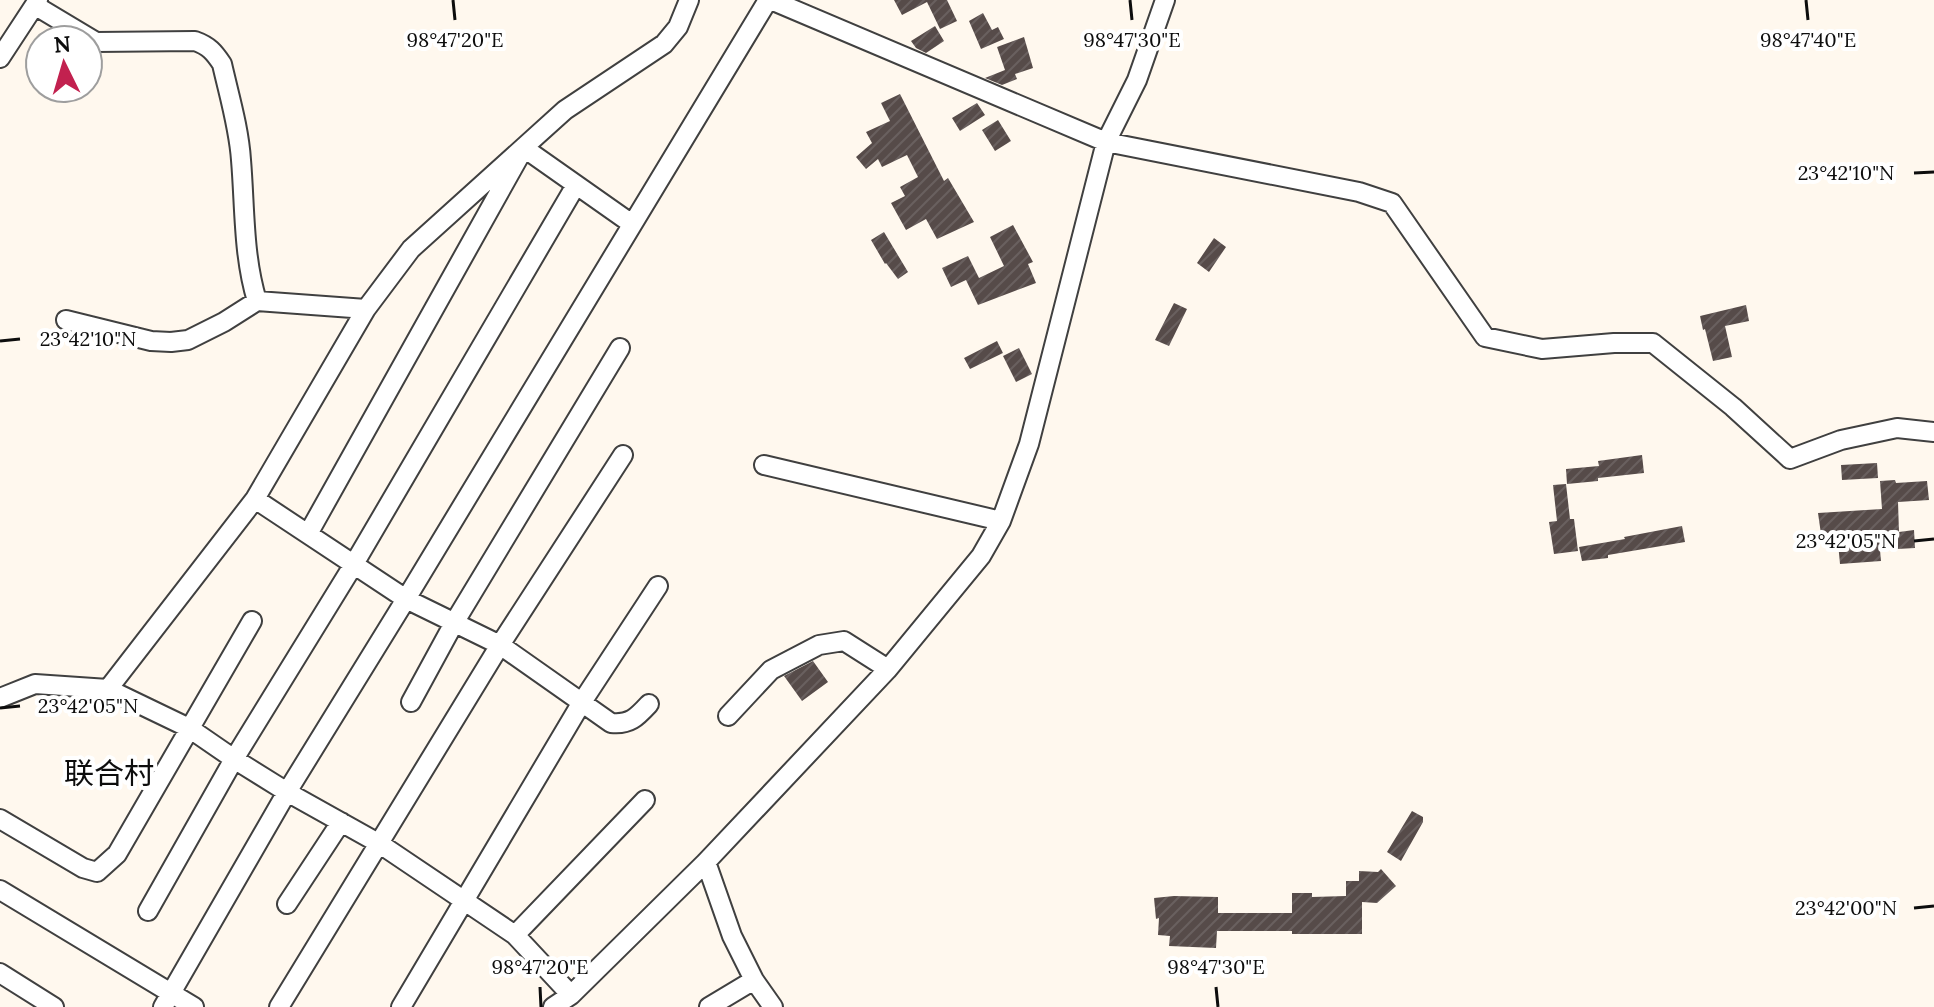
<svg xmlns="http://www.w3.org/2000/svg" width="1934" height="1007" viewBox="0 0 1934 1007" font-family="Lora,'Noto Sans SC',serif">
  <defs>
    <pattern id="building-hatch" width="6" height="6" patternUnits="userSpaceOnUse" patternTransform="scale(2)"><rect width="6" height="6" fill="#564b49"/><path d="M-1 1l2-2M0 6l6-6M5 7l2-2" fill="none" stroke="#69605f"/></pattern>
  </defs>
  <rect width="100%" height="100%" fill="#fff8ee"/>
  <!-- building -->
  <path fill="url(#building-hatch)" d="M 894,0 L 947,0 L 957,21 L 940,29 L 927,2 L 902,15 Z
    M 983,13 L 992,30 L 998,27 L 1004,39 L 981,49 L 969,21 Z
    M 935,26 L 944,41 L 926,53 L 916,48 L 911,41 Z
    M 1024,37 L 1033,68 L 1015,74 L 1017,79 L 1002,85 L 985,78 L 1005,70 L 997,47 Z
    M 900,94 L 944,181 L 948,178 L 974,222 L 937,239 L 926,219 L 906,230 L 891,203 L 905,196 L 900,187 L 918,177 L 907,155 L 882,167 L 878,159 L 866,169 L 856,157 L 872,143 L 866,132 L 890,121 L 881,103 Z
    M 977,103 L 985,115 L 960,131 L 952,118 Z
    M 998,120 L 1011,141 L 995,151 L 982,130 Z
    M 1013,225 L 1033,262 L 1028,264 L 1036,283 L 978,305 L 966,280 L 951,287 L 942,268 L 968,256 L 979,278 L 1004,266 L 990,237 Z
    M 884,232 L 908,272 L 898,279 L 886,263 L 885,264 L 871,240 Z
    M 1214,238 L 1226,247 L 1209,272 L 1197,263 Z
    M 1174,303 L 1187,309 L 1169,346 L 1155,340 Z
    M 1746,305 L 1749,321 L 1725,326 L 1732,357 L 1713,361 L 1705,329 L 1703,330 L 1700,316 Z
    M 997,341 L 1003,353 L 970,369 L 964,358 Z
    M 1019,348 L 1032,374 L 1016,382 L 1003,356 Z
    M 1642,455 L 1644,473 L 1598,478 L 1598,481 L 1567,484 L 1566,469 L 1599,466 L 1598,461 Z
    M 1877,463 L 1878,478 L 1842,480 L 1841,465 Z
    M 1895,480 L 1896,483 L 1927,481 L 1929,500 L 1898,502 L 1899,532 L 1914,530 L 1915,548 L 1880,550 L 1881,561 L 1840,564 L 1837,532 L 1821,534 L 1818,513 L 1882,509 L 1880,481 Z
    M 1566,484 L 1570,519 L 1574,519 L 1578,551 L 1554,554 L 1549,522 L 1557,521 L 1553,485 Z
    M 1682,526 L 1685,542 L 1608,555 L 1608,558 L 1582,561 L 1579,547 L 1625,539 L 1624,537 Z
    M 813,661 L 828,682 L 802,701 L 784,676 Z
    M 1412,811 L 1423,817 L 1423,822 L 1401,861 L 1387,852 Z
    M 1381,869 L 1396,886 L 1377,903 L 1362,902 L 1362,934 L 1292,934 L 1292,931 L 1217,931 L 1216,948 L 1169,946 L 1170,936 L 1158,935 L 1159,918 L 1156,919 L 1154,898 L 1174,896 L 1218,897 L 1218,913 L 1292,913 L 1292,893 L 1312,893 L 1312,897 L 1346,896 L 1346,881 L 1359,881 L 1359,871 L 1378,872 Z"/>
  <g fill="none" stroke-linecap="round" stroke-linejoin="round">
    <defs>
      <path id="street" d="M 771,0 L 1106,142 L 1359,192 L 1392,203 L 1485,337 L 1542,349 L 1614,343 L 1653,343 L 1733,407 L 1790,459 L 1841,440 L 1897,428 L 1934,432
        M 36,6 L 96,42 L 195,41 C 209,46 214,52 222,64 C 229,95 239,128 241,160 C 245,207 243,255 257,301
        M 0,58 L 38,0
        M 66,320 L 151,341 L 171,342 L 188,340 L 224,322 L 257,301 L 366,309
        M 764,465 L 1001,521
        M 255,499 L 406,599 L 500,645 L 611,723 C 630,725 637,717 649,704
        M 308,534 L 524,148 L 632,224
        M 108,689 L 255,499 L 366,309 L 411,249 L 565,110 L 664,44 L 678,27 L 689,0
        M 0,698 L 35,684 L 108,689 L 189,728 L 234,759 L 287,792 L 380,844 L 515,935 L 571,995
        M 411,702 L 454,623 L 620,348
        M 728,716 L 771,670 L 819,645 L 844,641 L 888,669
        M 0,819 L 83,868 L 97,872 L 117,854 L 252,621
        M 706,862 L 732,936 L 754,980 L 773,1007
        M 0,890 L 194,1007
        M 287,904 L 341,822
        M 148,911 L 234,759 L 354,564 L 576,185
        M 515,935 L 645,800
        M 0,973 L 54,1007
        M 163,1007 L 287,792 L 406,599 L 768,0
        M 279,1007 L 500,645 L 623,455
        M 401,1007 L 582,702 L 658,586
        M 553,1007 L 571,995 L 706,862 L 888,669 L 981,556 L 1001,521 L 1029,444 L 1106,142 L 1137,80 L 1165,0
        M 709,1007 L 754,980"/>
    </defs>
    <!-- street casing -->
    <use href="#street" stroke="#404040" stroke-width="22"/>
    <!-- street -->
    <use href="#street" stroke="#fff" stroke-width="18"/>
  </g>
  <!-- ticks -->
  <path fill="none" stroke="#0d0d0d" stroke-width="3" d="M 453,0 L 455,20M 1130,0 L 1132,20M 1806,0 L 1808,20M 1914,173 L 1934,172M 0,341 L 20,339M 1914,541 L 1934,539M 0,708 L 20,706M 1914,908 L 1934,906M 540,987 L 541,1007M 1216,987 L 1218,1007"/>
  <g text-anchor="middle" stroke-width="8" stroke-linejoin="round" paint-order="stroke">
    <!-- quarter labels -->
    <g font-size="30" fill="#0d0d0d" stroke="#fff">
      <text x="109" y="784">联合村</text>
    </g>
  </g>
  <g font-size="20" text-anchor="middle" fill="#0d0d0d" stroke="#fff" stroke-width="8" stroke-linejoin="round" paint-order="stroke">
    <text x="455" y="47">98°47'20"E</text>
    <text x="1132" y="47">98°47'30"E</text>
    <text x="1808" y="47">98°47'40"E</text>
    <text x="1846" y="180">23°42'10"N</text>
    <text x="88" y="346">23°42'10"N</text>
    <text x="1846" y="548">23°42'05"N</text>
    <text x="88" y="713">23°42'05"N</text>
    <text x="1846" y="915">23°42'00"N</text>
    <text x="540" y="974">98°47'20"E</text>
    <text x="1216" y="974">98°47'30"E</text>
  </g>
  <!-- north arrow -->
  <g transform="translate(64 64) rotate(355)"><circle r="38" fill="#ffffff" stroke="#9e9e9e" stroke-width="2"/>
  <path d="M0-6L14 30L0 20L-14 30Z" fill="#c2214f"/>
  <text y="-12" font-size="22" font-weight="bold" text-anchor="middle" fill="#0d0d0d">N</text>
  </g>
</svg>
